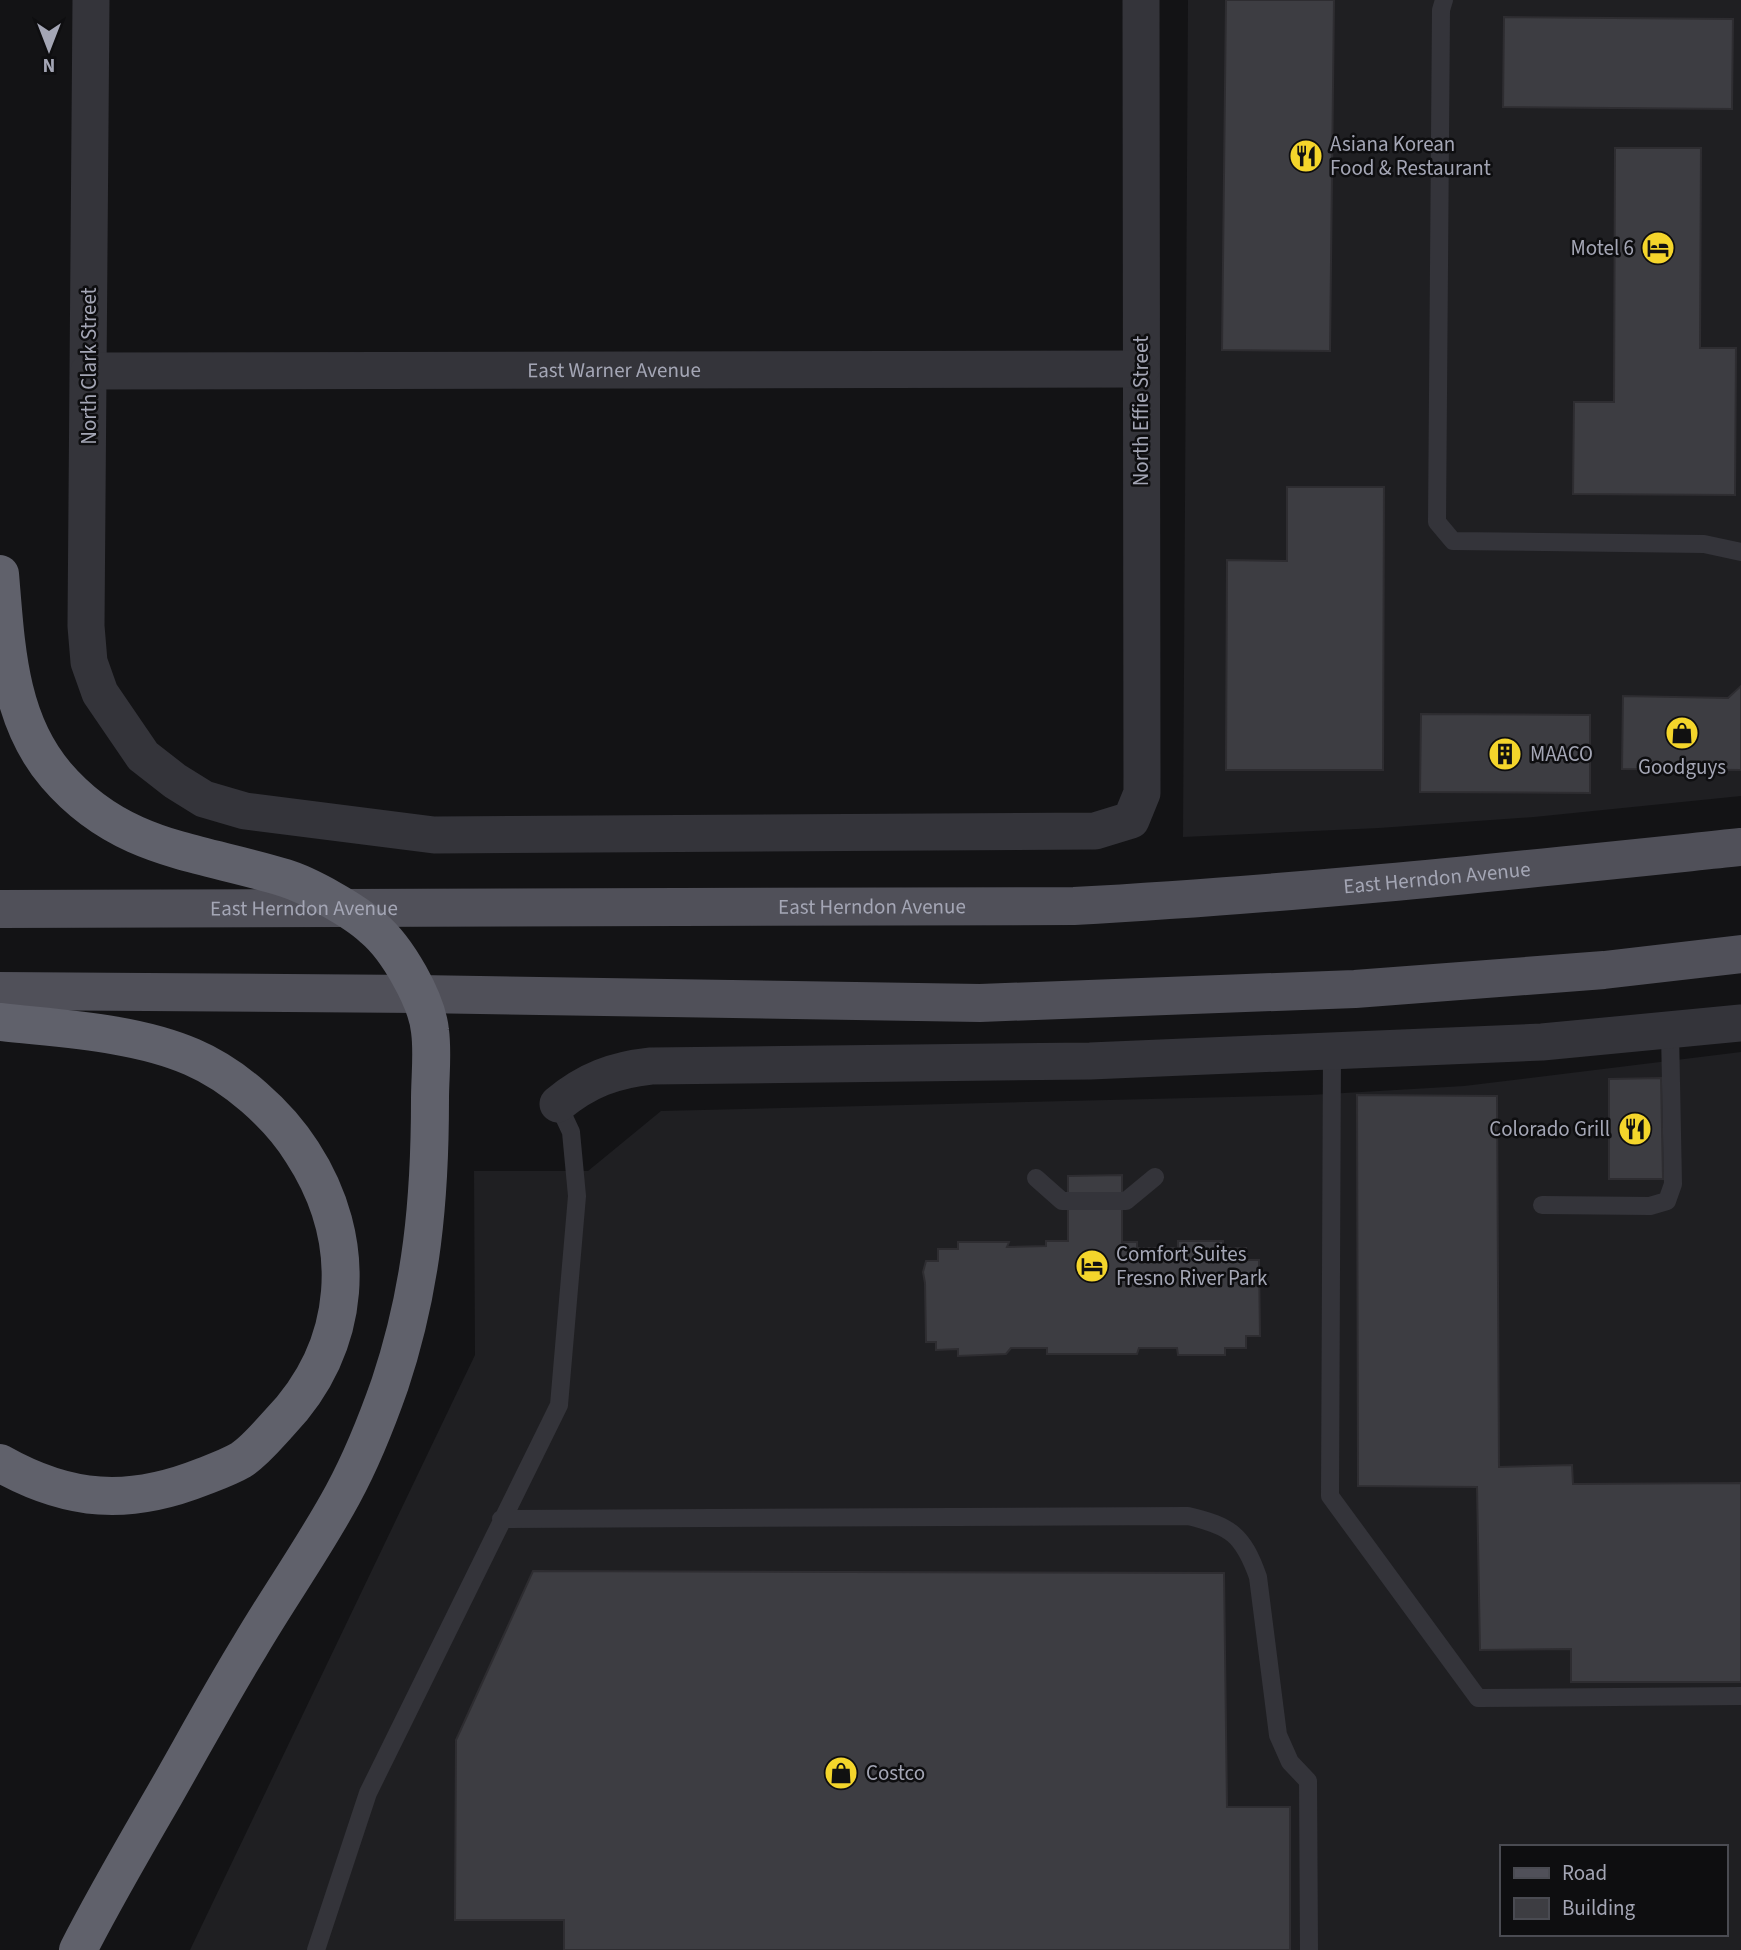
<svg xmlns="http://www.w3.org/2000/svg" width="1741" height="1950" viewBox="0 0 1741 1950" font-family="'Source Sans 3',sans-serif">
  <rect width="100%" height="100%" fill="#131315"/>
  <!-- built -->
  <path fill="#1f1f22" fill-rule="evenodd" d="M 1188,0 L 1741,0 L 1741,796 L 1534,817 L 1379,828 L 1183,837 Z
    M 1741,1052 L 1741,1950 L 190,1950 L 475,1355 L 474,1171 L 588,1171 L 661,1111 L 1310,1095 L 1464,1086 ZM 1501,1847 L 1725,1847 L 1725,1934 L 1501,1934 Z"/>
  <!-- building -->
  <path fill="#3d3d42" stroke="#2e2d31" stroke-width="2" d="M 1226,0 L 1334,0 L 1330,351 L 1222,350 Z
    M 1504,17 L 1733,19 L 1732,109 L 1503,107 Z
    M 1615,148 L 1701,148 L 1700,348 L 1736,348 L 1735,495 L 1573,494 L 1574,402 L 1614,402 Z
    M 1287,487 L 1384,487 L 1383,770 L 1226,770 L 1227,560 L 1287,561 Z
    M 1741,686 L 1741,770 L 1622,769 L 1623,696 L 1728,698 Z
    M 1421,714 L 1590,715 L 1590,793 L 1420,792 Z
    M 1661,1078 L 1663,1179 L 1609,1179 L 1609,1079 Z
    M 1357,1095 L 1497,1096 L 1499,1467 L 1572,1465 L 1573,1484 L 1741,1483 L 1741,1682 L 1571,1682 L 1571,1649 L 1480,1650 L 1477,1487 L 1358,1486 Z
    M 1122,1175 L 1122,1242 L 1137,1242 L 1137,1248 L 1178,1248 L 1178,1241 L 1223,1241 L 1223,1248 L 1246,1248 L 1246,1260 L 1259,1260 L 1260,1336 L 1246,1336 L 1246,1348 L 1225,1348 L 1225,1355 L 1178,1355 L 1177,1348 L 1139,1348 L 1137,1354 L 1047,1354 L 1047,1348 L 1011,1348 L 1006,1354 L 958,1356 L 958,1349 L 936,1350 L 936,1342 L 926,1342 L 925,1283 L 923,1272 L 926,1261 L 938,1261 L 938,1249 L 958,1249 L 958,1242 L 1009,1242 L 1007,1247 L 1046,1246 L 1046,1241 L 1068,1241 L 1068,1176 Z
    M 533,1571 L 1224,1573 L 1227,1807 L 1290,1807 L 1290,1950 L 564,1950 L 564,1920 L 455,1920 L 456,1740 Z"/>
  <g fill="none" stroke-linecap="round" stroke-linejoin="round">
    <!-- lane -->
    <path stroke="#34343a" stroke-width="18" d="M 1444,0 L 1441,10 L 1437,522 L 1453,541 L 1704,544 L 1741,552
      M 1332,1049 L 1330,1496 L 1478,1698 L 1741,1696
      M 1036,1178 L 1062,1201 L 1126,1201 L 1155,1177
      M 1542,1205 L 1650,1206 L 1667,1201 L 1673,1184 L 1670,1032
      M 501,1519 L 1188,1516 C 1231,1526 1243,1535 1258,1577 L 1278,1735 L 1290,1762 L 1308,1781 L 1309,1950
      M 316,1950 L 368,1793 L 559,1405 L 577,1196 L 571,1132 L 558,1104"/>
    <!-- street -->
    <g stroke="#34343a" stroke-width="37">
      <path d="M 91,0 L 86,626 L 89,662 L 100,693 L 143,756 L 175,781 L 204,799 L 245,811 L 434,835 L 1095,831 L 1131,820 L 1142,793 L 1141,0"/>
      <path id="s1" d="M 89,371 L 1141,369"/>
      <path d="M 558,1104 C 587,1080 614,1070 651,1066 L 1090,1061 L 1542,1042 L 1741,1023"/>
    </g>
    <!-- primary -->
    <g stroke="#505059" stroke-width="38">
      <path id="s2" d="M 0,909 L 1074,906 C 1297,894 1519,870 1741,847"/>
      <path d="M 0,991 L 419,994 L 980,1003 L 1355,989 L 1604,970 L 1741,954"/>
    </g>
    <!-- highway -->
    <path stroke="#60616b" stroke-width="38" d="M 0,574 C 6,644 8,719 56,775 C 121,851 198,851 285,878 C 308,885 355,911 373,928 C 397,948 427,1000 430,1031 C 433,1053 430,1077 430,1099 C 430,1199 422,1288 390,1384 C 377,1421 362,1459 343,1494 C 315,1546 280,1595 250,1646 C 220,1695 193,1745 165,1794 C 135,1846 105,1897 78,1950
      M 0,1022 C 62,1029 134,1032 192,1057 C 234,1075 278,1114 302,1152 C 360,1241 353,1346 279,1423 C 267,1436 255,1451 241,1460 C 229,1467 215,1472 202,1477 C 129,1506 69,1502 0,1463"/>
  </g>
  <!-- icons -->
  <defs>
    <symbol id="restaurant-disc" viewBox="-11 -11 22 22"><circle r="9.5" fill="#f4d52b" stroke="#0e0e10"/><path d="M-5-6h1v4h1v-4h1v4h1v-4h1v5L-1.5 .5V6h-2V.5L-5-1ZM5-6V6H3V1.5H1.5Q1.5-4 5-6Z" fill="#111"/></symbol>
    <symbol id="hotel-disc" viewBox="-11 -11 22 22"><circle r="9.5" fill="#f4d52b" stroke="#0e0e10"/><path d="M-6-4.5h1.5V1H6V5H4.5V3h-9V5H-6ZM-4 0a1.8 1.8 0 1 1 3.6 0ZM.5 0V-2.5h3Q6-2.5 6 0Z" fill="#111"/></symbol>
    <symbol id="shop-disc" viewBox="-11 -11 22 22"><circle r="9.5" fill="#f4d52b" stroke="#0e0e10"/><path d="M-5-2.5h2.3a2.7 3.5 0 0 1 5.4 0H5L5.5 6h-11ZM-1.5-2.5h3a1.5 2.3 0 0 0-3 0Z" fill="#111"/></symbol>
    <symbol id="building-disc" viewBox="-11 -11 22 22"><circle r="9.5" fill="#f4d52b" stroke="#0e0e10"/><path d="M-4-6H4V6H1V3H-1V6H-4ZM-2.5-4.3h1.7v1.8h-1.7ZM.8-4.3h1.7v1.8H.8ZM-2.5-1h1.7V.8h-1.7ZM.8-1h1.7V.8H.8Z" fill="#111"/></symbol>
  </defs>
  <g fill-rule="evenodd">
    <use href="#restaurant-disc" x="1287" y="137" width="38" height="38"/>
    <use href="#hotel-disc" x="1639" y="229" width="38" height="38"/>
    <use href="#shop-disc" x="1663" y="714" width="38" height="38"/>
    <use href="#building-disc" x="1486" y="735" width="38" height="38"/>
    <use href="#restaurant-disc" x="1616" y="1110" width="38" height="38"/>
    <use href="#hotel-disc" x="1073" y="1247" width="38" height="38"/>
    <use href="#shop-disc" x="822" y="1754" width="38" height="38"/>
  </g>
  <g text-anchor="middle" stroke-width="5" stroke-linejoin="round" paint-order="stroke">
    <!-- poi labels -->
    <g font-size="21" fill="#a4a6b5" stroke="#0e0e10" text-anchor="start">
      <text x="1330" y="151">Asiana Korean<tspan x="1330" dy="24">Food &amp; Restaurant</tspan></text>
      <text x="1634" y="255" text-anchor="end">Motel 6</text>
      <text x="1530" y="761">MAACO</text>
      <text x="1682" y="774" text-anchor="middle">Goodguys</text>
      <text x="1610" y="1136" text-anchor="end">Colorado Grill</text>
      <text x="1116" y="1261">Comfort Suites<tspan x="1116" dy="24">Fresno River Park</tspan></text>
      <text x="866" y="1780">Costco</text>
    </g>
    <!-- street labels -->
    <g font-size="21" fill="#a4a6b5" stroke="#0e0e10">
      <text transform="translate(89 366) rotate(-90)" y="7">North Clark Street</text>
      <text dy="7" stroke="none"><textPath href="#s1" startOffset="525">East Warner Avenue</textPath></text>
      <text transform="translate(1141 411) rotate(-90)" y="7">North Effie Street</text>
      <text dy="7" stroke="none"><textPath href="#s2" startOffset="1438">East Herndon Avenue</textPath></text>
      <text dy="7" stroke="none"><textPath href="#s2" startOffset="872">East Herndon Avenue</textPath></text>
      <text dy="7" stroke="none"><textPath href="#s2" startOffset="304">East Herndon Avenue</textPath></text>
    </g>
  </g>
  <!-- legend -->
  <rect x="1500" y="1845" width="228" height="91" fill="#0e0e10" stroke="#4a4b52" stroke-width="2"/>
  <rect x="1514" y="1868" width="35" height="10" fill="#505059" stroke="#4a4b52" stroke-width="2"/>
  <text x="1562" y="1880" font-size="21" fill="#a4a6b5">Road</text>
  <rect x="1514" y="1898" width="35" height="21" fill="#3d3d42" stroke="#4a4b52" stroke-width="2"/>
  <text x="1562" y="1915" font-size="21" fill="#a4a6b5">Building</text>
  <!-- north arrow -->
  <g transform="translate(49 49) rotate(180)" stroke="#0e0e10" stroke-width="5" paint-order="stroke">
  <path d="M0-5L12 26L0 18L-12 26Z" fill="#a4a6b5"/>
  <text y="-10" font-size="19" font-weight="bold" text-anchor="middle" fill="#a4a6b5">N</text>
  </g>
</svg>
